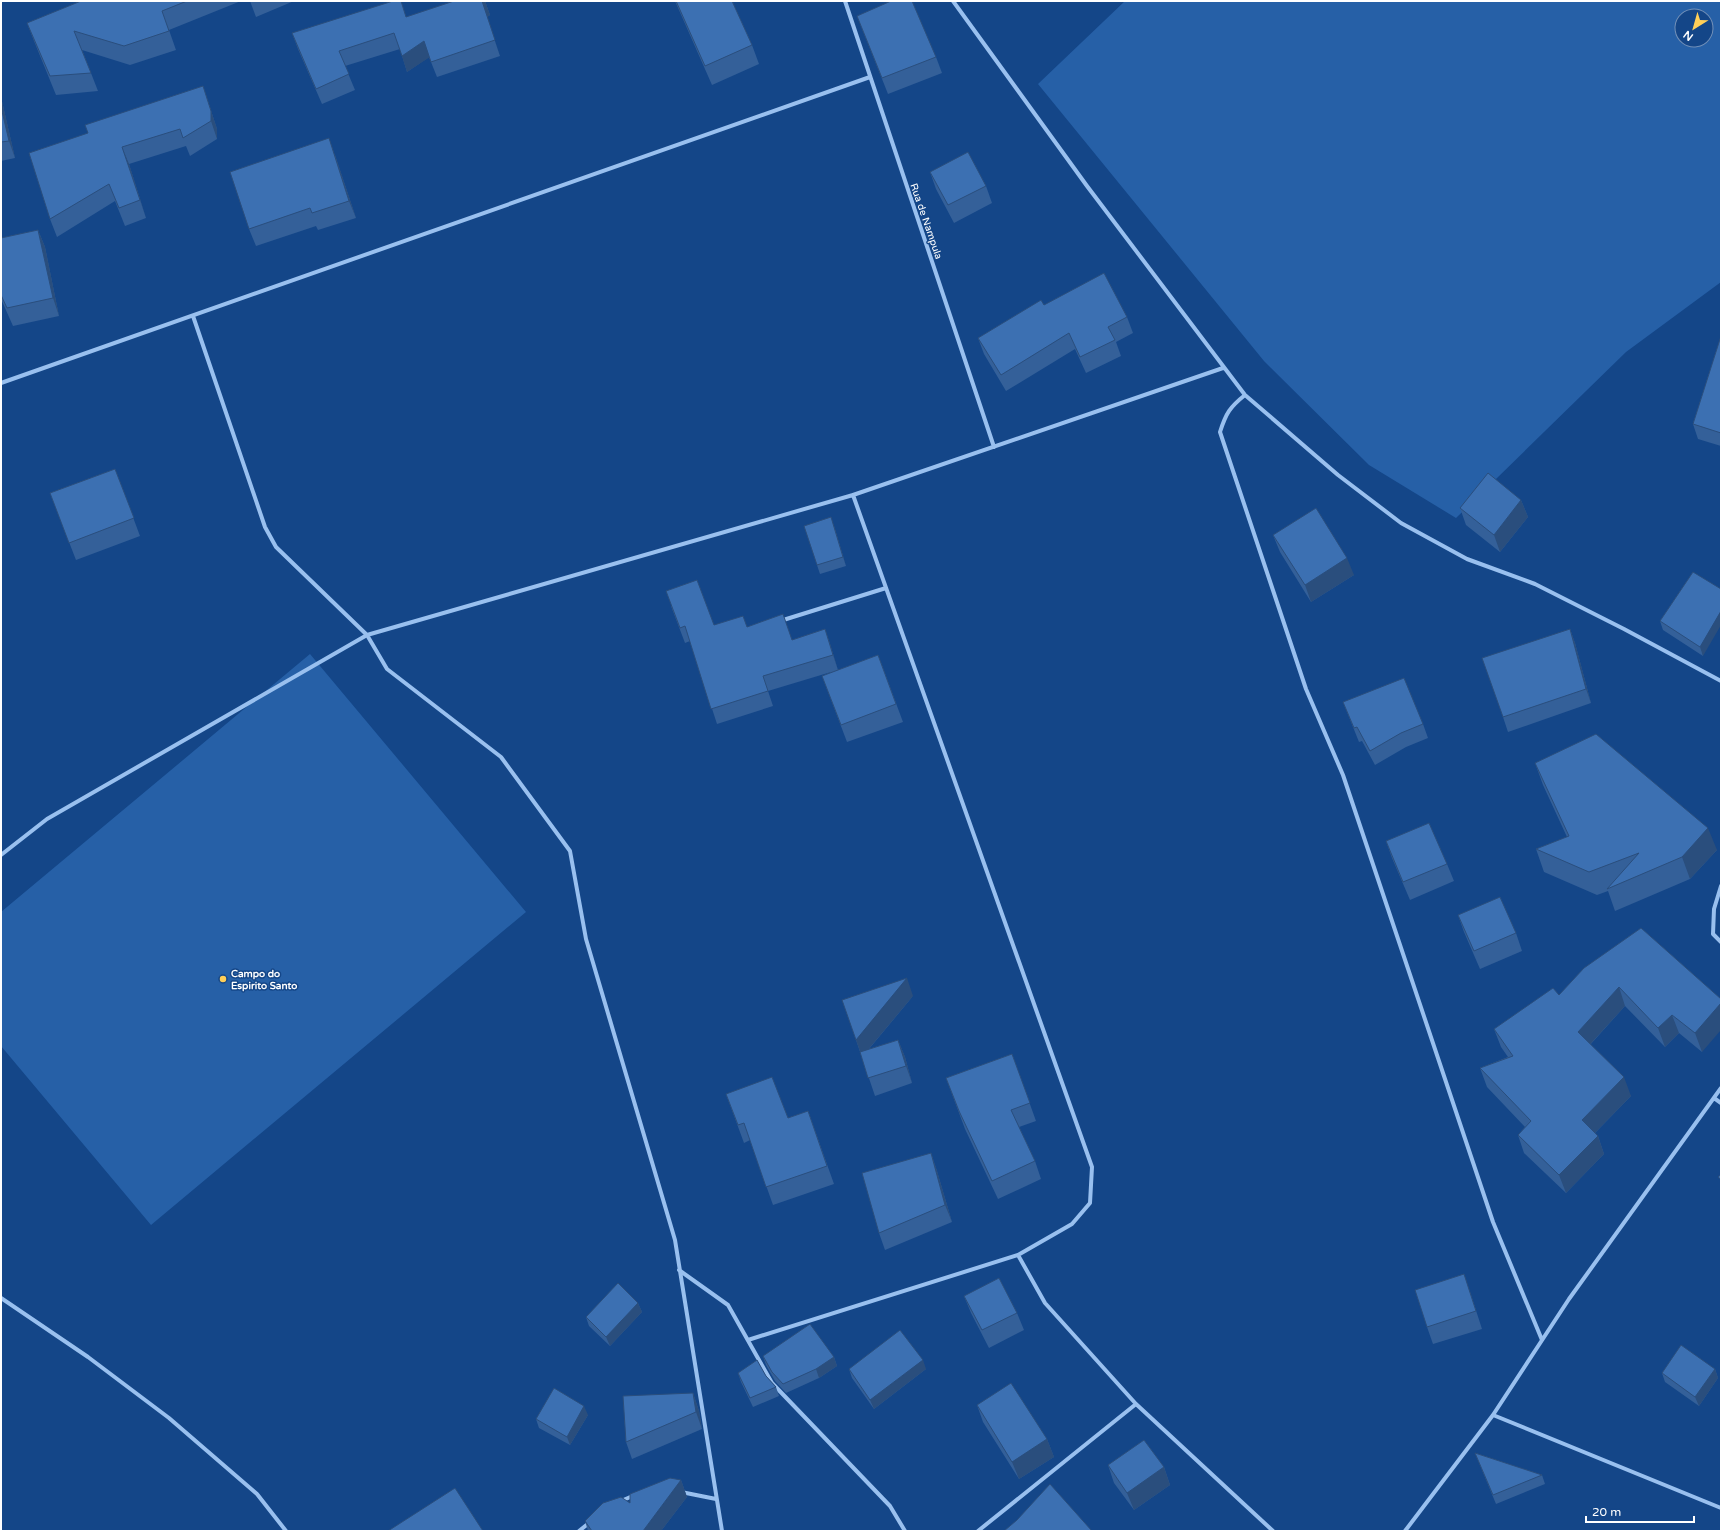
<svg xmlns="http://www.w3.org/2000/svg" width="1722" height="1532" viewBox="0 0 1722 1532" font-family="'Varela Round',sans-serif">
  <rect width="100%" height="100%" fill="#144688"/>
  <!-- green -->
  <path fill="#2660a7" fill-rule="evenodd" d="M 1125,1 L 1721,1 L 1721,282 L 1626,352 L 1456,518 L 1369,465 L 1264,361 L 1038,84 ZM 1682,16 L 1706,16 L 1706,40 L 1682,40 Z
    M 310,654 L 526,912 L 151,1225 L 1,1046 L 1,912 Z"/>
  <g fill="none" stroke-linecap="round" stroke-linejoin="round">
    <!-- minor -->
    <path stroke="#99c0ef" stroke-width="4" d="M 845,1 L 994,447
      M 953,1 L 1087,186 L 1245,395 L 1338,475 L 1401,523 L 1467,559 L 1535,584 L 1624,629 L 1721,681
      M 193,316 L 265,527 L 276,547 L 367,635 L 387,669 L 501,757 L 570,851 L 586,939 L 675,1240 L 722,1531
      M 1,383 L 870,77
      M 1245,395 C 1230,407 1226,413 1220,432 L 1306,689 L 1343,775 L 1493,1222 L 1542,1340
      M 780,621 L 886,588
      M 1,855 L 47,819 L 367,635 L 853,495 L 1223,368
      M 1721,886 L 1714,909 L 1713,934 L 1721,942
      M 1714,1098 L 1721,1103
      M 1018,1255 L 1045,1303 L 1136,1404 L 1273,1531
      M 679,1270 L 728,1305 L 772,1383 L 890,1506 L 905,1531
      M 1,1298 L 88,1357 L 169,1418 L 257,1494 L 286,1531
      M 748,1340 L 1018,1255 L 1072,1224 L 1090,1203 L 1092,1167 L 853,495
      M 1493,1415 L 1721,1508
      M 681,1492 L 716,1499
      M 621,1501 L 635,1495
      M 579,1531 L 589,1523
      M 978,1531 L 1136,1404
      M 1405,1531 L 1493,1415 L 1569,1299 L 1721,1088"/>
  </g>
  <!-- wall -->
  <path fill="#346099" d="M 81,1 L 241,1 L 169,30 L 176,50 L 130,65 L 82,50 L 98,91 L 56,95 L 34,41 L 27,23 Z
    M 250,1 L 294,1 L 256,17 Z
    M 454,1 L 485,1 L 490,15 L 487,17 L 500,56 L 437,77 L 429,57 L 407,72 L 400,49 L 345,66 L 355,90 L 322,104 L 298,49 L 292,33 L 407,17 Z
    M 675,1 L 732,1 L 752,45 L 759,64 L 712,85 Z
    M 857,16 L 936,57 L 942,73 L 888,94 Z
    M 203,86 L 217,129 L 217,139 L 190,156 L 186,146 L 129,164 L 146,218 L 125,226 L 115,201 L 57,237 L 50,219 L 88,133 Z
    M 1,97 L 15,158 L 1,161 Z
    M 335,155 L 356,218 L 318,230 L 316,226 L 256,246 L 249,229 Z
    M 930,172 L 986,186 L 992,203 L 954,223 L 936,189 Z
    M 38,230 L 45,247 L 59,316 L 13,326 L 1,299 L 1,238 Z
    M 1044,305 L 1127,317 L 1133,333 L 1116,342 L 1121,356 L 1086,373 L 1075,349 L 1006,391 L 984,354 L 978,338 Z
    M 1721,336 L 1721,446 L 1698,439 L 1693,424 Z
    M 115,469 L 140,536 L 76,560 L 50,493 Z
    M 1521,500 L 1528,517 L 1500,552 L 1466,525 L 1460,508 Z
    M 834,526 L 846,566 L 820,574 L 817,565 Z
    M 1273,535 L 1354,575 L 1311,602 L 1280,552 Z
    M 1693,572 L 1703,656 L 1663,630 L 1660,621 Z
    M 671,606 L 714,625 L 747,627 L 792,640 L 825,629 L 830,644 L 838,670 L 878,655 L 903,722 L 847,742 L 822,676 L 831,672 L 768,691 L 773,706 L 717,724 L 690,641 L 685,643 Z
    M 1570,629 L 1575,643 L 1591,703 L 1508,732 L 1503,717 Z
    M 1343,702 L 1423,724 L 1428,738 L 1406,747 L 1375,765 L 1362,741 L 1359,742 Z
    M 1535,763 L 1717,850 L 1690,879 L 1615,911 L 1608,891 L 1597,895 L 1544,872 L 1536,849 L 1567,837 L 1543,785 Z
    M 1386,841 L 1447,864 L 1454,881 L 1410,900 L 1392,858 Z
    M 1458,915 L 1516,933 L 1522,951 L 1480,969 L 1464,932 Z
    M 1641,928 L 1721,999 L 1702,1052 L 1679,1033 L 1665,1047 L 1625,1006 L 1590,1045 L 1631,1096 L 1595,1133 L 1598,1136 L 1604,1154 L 1566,1193 L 1524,1153 L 1518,1135 L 1525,1127 L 1487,1087 L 1480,1068 L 1508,1057 L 1501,1047 L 1494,1029 L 1559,995 Z
    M 913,996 L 869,1049 L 898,1040 L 905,1057 L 912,1083 L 875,1096 L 856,1040 Z
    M 1012,1054 L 1036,1121 L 1019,1127 L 1035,1161 L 1041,1179 L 998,1199 L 965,1129 L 946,1078 Z
    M 726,1094 L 788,1118 L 808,1111 L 834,1184 L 773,1205 L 750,1140 L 744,1143 Z
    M 931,1153 L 937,1171 L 952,1222 L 885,1250 L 879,1233 Z
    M 1470,1292 L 1482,1329 L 1433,1344 L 1427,1327 Z
    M 964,1296 L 1017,1313 L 1024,1330 L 989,1348 L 971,1313 Z
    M 638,1303 L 642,1312 L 610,1346 L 589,1326 L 586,1317 Z
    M 763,1356 L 834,1357 L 837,1366 L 819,1378 L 786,1393 L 775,1381 L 766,1365 Z
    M 849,1369 L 926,1369 L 874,1409 L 852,1378 Z
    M 1715,1369 L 1718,1378 L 1699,1406 L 1665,1382 L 1662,1373 Z
    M 738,1373 L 766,1376 L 776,1387 L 779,1396 L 753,1407 L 741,1382 Z
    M 693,1393 L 699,1411 L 702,1429 L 632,1459 L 626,1442 Z
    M 977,1405 L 1047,1439 L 1054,1457 L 1019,1479 L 983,1422 Z
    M 588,1415 L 570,1445 L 539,1428 L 536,1419 Z
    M 1475,1453 L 1542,1475 L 1545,1484 L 1496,1504 Z
    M 1108,1465 L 1164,1467 L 1170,1485 L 1134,1510 L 1114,1483 Z
    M 681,1480 L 687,1497 L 661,1531 L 588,1531 L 585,1521 L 630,1503 Z"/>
  <!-- shaded-wall -->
  <path fill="#2a4e7d" d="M 482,1 L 485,1 L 490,15 L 487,17 L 500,56 Z
    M 424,41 L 430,57 L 407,72 L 402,56 Z
    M 203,86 L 217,129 L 217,139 L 211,121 Z
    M 1,97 L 15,158 L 9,141 L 1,107 Z
    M 329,138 L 335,155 L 356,218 L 349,201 Z
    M 122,147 L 129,164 L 146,218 L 140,200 Z
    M 38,230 L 45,247 L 59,316 L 53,298 Z
    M 1521,500 L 1528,517 L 1500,552 L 1494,535 Z
    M 831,517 L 834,526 L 846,566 L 843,557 Z
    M 1347,558 L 1354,575 L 1311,602 L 1305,585 Z
    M 1721,611 L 1721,625 L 1703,656 L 1700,647 Z
    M 825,629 L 830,644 L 838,670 L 833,655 Z
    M 1570,629 L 1575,643 L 1591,703 L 1586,689 Z
    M 1708,828 L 1717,850 L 1690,879 L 1682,857 Z
    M 907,978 L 913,996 L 862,1057 L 856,1040 Z
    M 1619,987 L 1625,1006 L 1584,1051 L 1578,1032 Z
    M 1721,1003 L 1721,1030 L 1702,1052 L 1695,1033 Z
    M 1672,1015 L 1679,1033 L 1665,1047 L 1658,1028 Z
    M 898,1040 L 905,1057 L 912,1083 L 906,1066 Z
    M 1624,1077 L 1631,1096 L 1589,1139 L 1582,1120 Z
    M 1598,1136 L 1604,1154 L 1566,1193 L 1559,1175 Z
    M 931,1153 L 937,1171 L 952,1222 L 945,1205 Z
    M 638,1303 L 642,1312 L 610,1346 L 606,1337 Z
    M 834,1357 L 837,1366 L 819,1378 L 816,1369 Z
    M 923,1360 L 926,1369 L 874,1409 L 870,1400 Z
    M 1715,1369 L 1718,1378 L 1699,1406 L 1695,1397 Z
    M 693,1393 L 699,1411 L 702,1429 L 696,1412 Z
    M 584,1406 L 588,1415 L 570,1445 L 567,1437 Z
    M 1047,1439 L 1054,1457 L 1019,1479 L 1012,1462 Z
    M 1164,1467 L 1170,1485 L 1134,1510 L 1127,1493 Z
    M 681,1480 L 687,1497 L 661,1531 L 643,1531 Z"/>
  <!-- building -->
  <path fill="#3c70b2" stroke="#2a4e7d" d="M 81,1 L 187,1 L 162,11 L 169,31 L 124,46 L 74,31 L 91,73 L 50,76 L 27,23 Z
    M 393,1 L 401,1 L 406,17 L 454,1 L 482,1 L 495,40 L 431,62 L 424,41 L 402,56 L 394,33 L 339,51 L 349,74 L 316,89 L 292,33 Z
    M 676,1 L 732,1 L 752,45 L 705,66 Z
    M 891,1 L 912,1 L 936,57 L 882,78 L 857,16 Z
    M 203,86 L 211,111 L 211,121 L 183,138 L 180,129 L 122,147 L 140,200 L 119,208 L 109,184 L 50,219 L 29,153 L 88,133 L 85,125 Z
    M 1,107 L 9,141 L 1,142 Z
    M 329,138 L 349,201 L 312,213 L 310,208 L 249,229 L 230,172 Z
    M 968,152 L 986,186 L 948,205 L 930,172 Z
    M 38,230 L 53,298 L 7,308 L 1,295 L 1,238 Z
    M 1104,273 L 1127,317 L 1108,327 L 1115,340 L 1080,357 L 1069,333 L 1001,375 L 978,338 L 1041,300 L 1044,305 Z
    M 1721,336 L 1721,433 L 1693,424 Z
    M 115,469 L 134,518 L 69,543 L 50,493 Z
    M 1488,473 L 1521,500 L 1494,535 L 1460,508 Z
    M 1316,508 L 1347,558 L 1305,585 L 1273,535 Z
    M 831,517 L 843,557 L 817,565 L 804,526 Z
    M 1693,572 L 1721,589 L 1721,611 L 1700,647 L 1660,621 Z
    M 697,580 L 714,625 L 743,616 L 747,627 L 783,614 L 792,640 L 825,629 L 833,655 L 763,676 L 768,691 L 711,709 L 685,626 L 680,628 L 666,591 Z
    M 1570,629 L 1586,689 L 1503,717 L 1482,658 Z
    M 878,655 L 896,704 L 841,725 L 822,676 Z
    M 1404,678 L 1423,724 L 1401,733 L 1370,751 L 1357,727 L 1354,728 L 1343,702 Z
    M 1596,734 L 1708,828 L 1682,857 L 1607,889 L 1639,853 L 1589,872 L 1536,849 L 1569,836 L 1535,763 Z
    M 1429,823 L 1447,864 L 1403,882 L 1386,841 Z
    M 1500,897 L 1516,933 L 1474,951 L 1458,915 Z
    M 1641,928 L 1721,999 L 1721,1003 L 1695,1033 L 1672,1015 L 1658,1028 L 1619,987 L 1578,1032 L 1624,1077 L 1582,1120 L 1598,1136 L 1559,1175 L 1518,1135 L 1531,1121 L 1480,1068 L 1513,1056 L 1494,1029 L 1553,988 L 1559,995 L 1584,968 Z
    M 907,978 L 856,1040 L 842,1000 Z
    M 898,1040 L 906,1066 L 868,1078 L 860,1052 Z
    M 1012,1054 L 1030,1103 L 1011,1110 L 1035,1161 L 992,1181 L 959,1111 L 946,1078 Z
    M 772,1077 L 788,1118 L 808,1111 L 827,1166 L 766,1187 L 744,1123 L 738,1125 L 726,1094 Z
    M 931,1153 L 945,1205 L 879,1233 L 862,1173 Z
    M 1721,1174 L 1721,1180 L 1718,1177 Z
    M 1464,1274 L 1476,1311 L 1427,1327 L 1415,1290 Z
    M 999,1278 L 1017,1313 L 982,1330 L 964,1296 Z
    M 618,1283 L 638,1303 L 606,1337 L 586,1317 Z
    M 810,1324 L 834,1357 L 816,1369 L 783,1384 L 772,1372 L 763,1356 Z
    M 900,1330 L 923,1360 L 870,1400 L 849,1369 Z
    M 1681,1345 L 1715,1369 L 1695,1397 L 1662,1373 Z
    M 757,1360 L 766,1376 L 776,1387 L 750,1398 L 738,1373 Z
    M 1011,1383 L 1047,1439 L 1012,1462 L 977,1405 Z
    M 554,1388 L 584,1406 L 567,1437 L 536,1419 Z
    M 693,1393 L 696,1412 L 626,1442 L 623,1396 Z
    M 1144,1440 L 1164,1467 L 1127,1493 L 1108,1465 Z
    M 1475,1453 L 1542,1475 L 1493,1495 Z
    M 670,1478 L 681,1480 L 643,1531 L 592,1531 L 585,1521 L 603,1503 L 621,1497 L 630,1503 L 630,1494 Z
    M 1050,1484 L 1092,1531 L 1004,1531 L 1017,1520 Z
    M 455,1488 L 483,1531 L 388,1531 Z"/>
  <!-- markers -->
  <circle fill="#ffcf58" stroke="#144688" stroke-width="1.5" cx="223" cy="979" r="4"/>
  <g text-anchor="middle" stroke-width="3" stroke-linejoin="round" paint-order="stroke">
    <!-- street labels -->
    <g font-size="10" fill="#fff" stroke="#144688">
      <text transform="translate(927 221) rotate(71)" y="4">Rua de Nampula</text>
    </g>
    <!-- poi labels -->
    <g font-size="10" font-weight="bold" fill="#fff" stroke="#144688" text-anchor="start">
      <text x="231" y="977">Campo do<tspan x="231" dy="12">Espirito Santo</tspan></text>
    </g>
  </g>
  <!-- border -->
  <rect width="1722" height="1532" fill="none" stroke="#ffffff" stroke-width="4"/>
  <!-- north arrow -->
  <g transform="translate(1694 28) rotate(217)"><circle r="19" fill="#144688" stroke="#7290b8"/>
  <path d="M0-3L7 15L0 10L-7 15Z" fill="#ffcf58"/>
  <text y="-6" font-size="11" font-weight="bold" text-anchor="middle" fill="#ffffff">N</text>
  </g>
  <!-- scale -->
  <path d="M1586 1516v6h108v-6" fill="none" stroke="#ffffff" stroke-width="2"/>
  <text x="1592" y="1516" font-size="12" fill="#ffffff" stroke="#144688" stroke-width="3" paint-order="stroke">20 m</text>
</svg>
